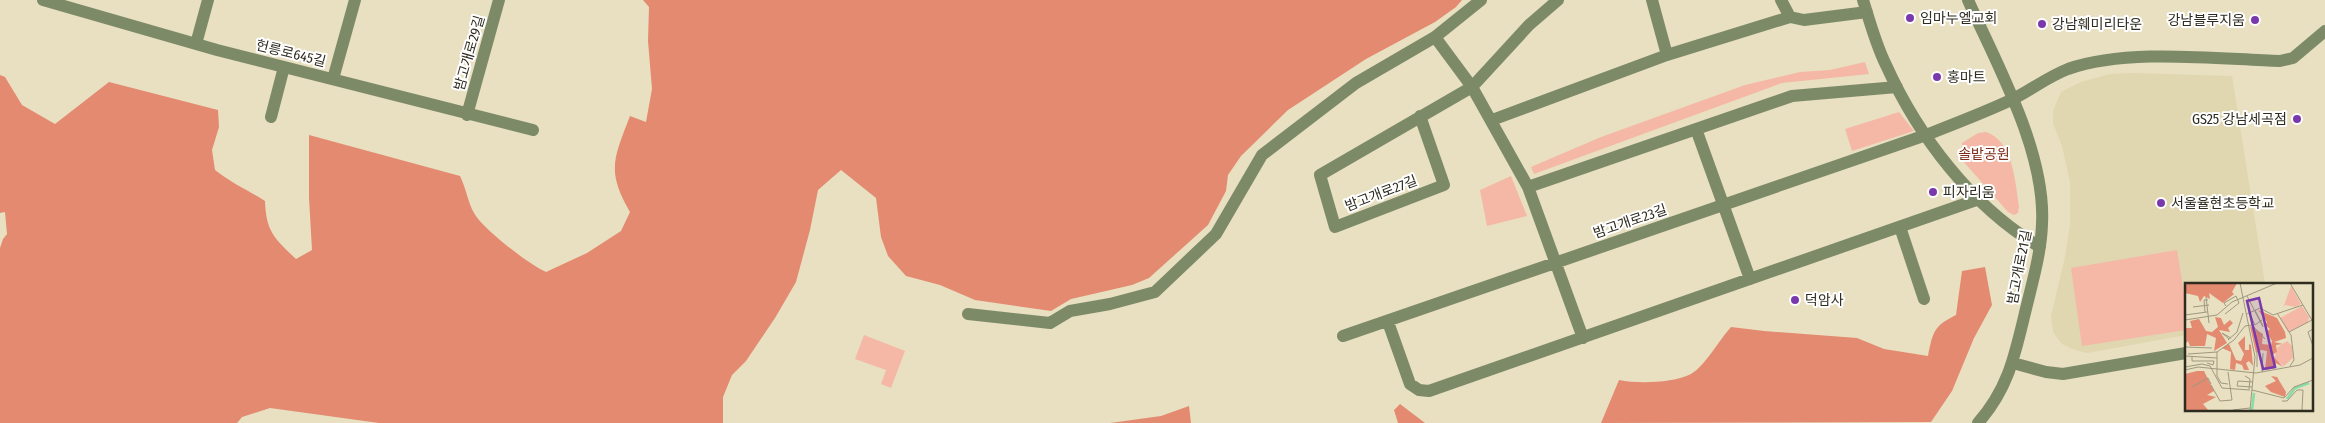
<svg xmlns="http://www.w3.org/2000/svg" width="2325" height="423" viewBox="0 0 2325 423" font-family="'Fira Sans Condensed','Noto Sans KR',sans-serif">
  <rect width="100%" height="100%" fill="#e8e0c0"/>
  <!-- built -->
  <path fill="#e0d6af" d="M 2132,73 L 2232,76 L 2265,284 L 2186,284 L 2186,335 L 2087,353 L 2075,350 L 2062,344 L 2053,332 L 2051,316 L 2065,257 L 2070,225 L 2070,182 L 2062,146 L 2053,123 L 2053,111 L 2061,92 L 2081,82 L 2110,74 Z"/>
  <!-- green -->
  <path fill="#f5b8a7" d="M 1865,62 L 1869,74 L 1782,83 L 1534,174 L 1531,167 L 1601,137 L 1745,85 L 1800,72 L 1830,70 Z
    M 1899,112 L 1914,131 L 1852,151 L 1845,129 Z
    M 1986,132 C 2013,141 2015,181 2019,206 L 2018,213 L 2014,215 L 2008,212 L 1962,160 L 1962,143 L 1978,133 Z
    M 1511,176 L 1527,216 L 1487,226 L 1480,190 Z
    M 2177,250 L 2186,306 L 2186,330 L 2082,346 L 2071,268 Z
    M 864,335 L 905,351 L 891,388 L 881,384 L 886,370 L 855,359 Z"/>
  <!-- forest -->
  <path fill="#e38a71" d="M 643,0 L 1462,0 L 1456,7 L 1435,22 L 1366,59 L 1288,110 L 1241,156 L 1228,175 L 1226,191 L 1208,225 L 1149,278 L 1132,285 L 1071,299 L 1051,311 L 975,300 L 940,285 L 906,276 L 888,256 L 881,237 L 876,198 L 841,170 L 818,190 L 810,230 L 796,282 L 775,318 L 746,361 L 732,375 L 723,397 L 723,423 L 379,423 L 270,408 L 242,417 L 237,423 L 0,423 L 0,248 L 3,239 L 7,234 L 5,212 L 0,213 L 0,75 L 5,77 L 22,105 L 55,124 L 109,82 L 218,110 L 219,127 L 212,150 L 215,170 C 231,183 248,190 265,201 C 266,232 275,239 296,259 L 312,250 L 309,198 L 309,135 L 460,176 C 466,188 468,203 474,213 C 484,230 527,263 546,272 L 587,253 L 621,231 L 630,212 C 606,171 614,158 630,116 L 646,122 L 652,89 L 648,41 L 649,7 Z
    M 1985,267 L 1992,305 L 1974,338 L 1952,391 L 1931,422 L 1601,423 L 1619,380 C 1638,384 1673,383 1691,374 C 1705,366 1720,339 1731,327 L 1764,331 L 1857,338 L 1884,349 L 1928,356 C 1933,331 1934,326 1956,315 L 1962,271 Z
    M 1400,404 L 1425,423 L 1398,423 L 1394,410 Z
    M 1189,406 L 1191,423 L 1110,423 L 1161,416 Z"/>
  <g fill="none" stroke-linecap="round" stroke-linejoin="round">
    <!-- minor -->
    <path stroke="#7d8a68" stroke-width="12" d="M 43,0 L 217,50 L 533,130
      M 1558,0 L 1529,25 L 1472,87 L 1528,187 L 1583,338
      M 1652,0 L 1667,55
      M 1781,0 L 1790,17
      M 1863,0 C 1870,22 1876,45 1886,65 C 1918,136 1972,207 2040,247
      M 1968,0 C 1997,65 2046,152 2042,224 C 2041,255 2031,287 2024,317 C 2014,359 2007,390 1978,423
      M 196,44 L 208,0
      M 333,79 L 355,0
      M 467,115 L 499,0
      M 1420,116 L 1444,185 L 1335,227 L 1320,175 L 1472,87 L 1435,37
      M 271,117 L 284,67
      M 1492,120 L 1667,55 L 1790,17 L 1804,20 L 1867,12
      M 1696,129 L 1750,279
      M 1528,187 L 1792,96 L 1897,87
      M 1900,227 L 1924,299
      M 968,314 L 1050,323 L 1070,311 L 1110,304 L 1155,292 L 1216,234 L 1262,155 L 1356,83 L 1435,37 L 1481,0
      M 1388,322 L 1410,384 L 1419,390 L 1429,391 L 1979,199
      M 1343,336 L 1926,135 C 1954,124 1983,113 2011,100 C 2030,91 2047,77 2068,69 C 2128,48 2216,59 2280,61 L 2293,58 L 2325,31
      M 2013,363 L 2046,372 L 2063,374 L 2186,353"/>
  </g>
  <!-- markers -->
  <g fill="#7a38ad" stroke="#fff" stroke-width="2">
    <circle cx="1910" cy="18" r="5"/>
    <circle cx="2255" cy="20" r="5"/>
    <circle cx="2042" cy="24" r="5"/>
    <circle cx="1937" cy="77" r="5"/>
    <circle cx="2297" cy="119" r="5"/>
    <circle cx="1933" cy="192" r="5"/>
    <circle cx="2161" cy="203" r="5"/>
    <circle cx="1795" cy="300" r="5"/>
  </g>
  <g text-anchor="middle" stroke-width="4" stroke-linejoin="round" paint-order="stroke">
    <!-- poi labels -->
    <g font-size="14" fill="#2e2b1f" stroke="#fff" text-anchor="start">
      <text x="1920" y="23">임마누엘교회</text>
      <text x="2245" y="25" text-anchor="end">강남블루지움</text>
      <text x="2052" y="29">강남훼미리타운</text>
      <text x="1947" y="82">홍마트</text>
      <text x="2287" y="124" text-anchor="end">GS25 강남세곡점</text>
      <text x="1943" y="197">피자리움</text>
      <text x="2171" y="208">서울율현초등학교</text>
      <text x="1805" y="305">덕암사</text>
    </g>
    <!-- street labels -->
    <g font-size="14" fill="#2e2b1f" stroke="#fff">
      <text transform="translate(291 53) rotate(14)" y="5">헌릉로645길</text>
      <text transform="translate(469 53) rotate(-74)" y="5">밤고개로29길</text>
      <text transform="translate(1381 193) rotate(-21)" y="5">밤고개로27길</text>
      <text transform="translate(1630 221) rotate(-19)" y="5">밤고개로23길</text>
      <text transform="translate(2019 267) rotate(-79)" y="5">밤고개로21길</text>
    </g>
    <!-- park labels -->
    <g font-size="14" fill="#7e2e18" stroke="#fff">
      <text x="1984" y="159">솔밭공원</text>
    </g>
  </g>
  <!-- overview -->
  <g transform="translate(2185 283)">
    <rect width="128" height="128" fill="#e8e0c0"/>
    <path d="M 106,3 L 116,21 L 111,24 L 100,22 L 98,25 ZM 117,23 L 124,34 L 123,39 L 103,49 L 95,35 ZM 102,58 L 107,63 L 108,75 L 99,83 L 89,76 L 93,64 Z" fill="#f5b8a7"/>
    <path d="M 0,0 L 52,0 L 47,9 L 49,11 L 38,20 L 24,10 L 25,16 L 19,13 L 15,19 L 13,13 L 0,10 ZM 73,27 L 92,35 L 100,49 L 101,55 L 89,59 L 98,61 L 91,62 L 92,69 L 87,72 L 98,84 L 91,80 L 91,85 L 80,87 L 82,68 L 76,67 L 71,70 L 65,43 L 78,51 L 77,61 L 86,62 L 87,58 L 81,49 L 85,46 L 80,42 L 82,39 ZM 30,34 L 36,35 L 39,42 L 45,37 L 48,40 L 43,45 L 45,49 L 34,47 L 42,60 L 29,68 L 31,55 L 22,51 L 20,63 L 5,63 L 3,58 L 0,61 L 0,45 L 7,45 L 5,38 L 14,36 L 21,48 L 27,49 L 33,44 ZM 60,53 L 60,67 L 64,67 L 64,61 L 66,62 L 68,83 L 64,78 L 61,80 L 64,87 L 59,87 L 57,82 L 51,80 L 50,87 L 45,86 L 46,69 L 37,65 L 44,61 L 51,77 L 56,78 L 59,71 L 53,60 ZM 12,88 L 19,88 L 29,108 L 22,112 L 31,114 L 18,121 L 23,127 L 0,127 L 0,91 ZM 86,93 L 92,94 L 101,109 L 100,114 L 86,109 L 80,103 L 91,98 Z" fill="#e38a71"/>
    <path fill="none" stroke="#86dda6" stroke-width="2.5" d="M 102,116 L 110,105 L 124,100M 67,127 L 69,110"/>
    <path fill="none" stroke="#9e9880" stroke-width="1" d="M 55,0 L 70,74 L 65,127M 105,0 L 128,39M 62,13 L 78,44M 21,14 L 24,40M 8,24 L 24,22M 70,27 L 78,43M 20,29 L 19,17 L 23,17M 92,30 L 106,52 L 109,77 L 105,83M 40,31 L 54,20 L 51,13 L 39,20 L 41,23M 62,31 L 75,25 L 88,32 L 118,22M 65,31 L 70,42 L 77,37M 0,32 L 22,29M 0,37 L 32,32 L 47,19 L 92,0M 128,46 L 123,49 L 128,63M 104,49 L 127,37M 44,56 L 37,50 L 46,55M 43,57 L 52,49 L 58,30M 0,64 L 27,65M 72,68 L 72,84M 32,69 L 49,57 L 60,43 L 67,42 L 80,56M 3,71 L 32,69 L 32,93 L 36,100 L 43,101M 0,73 L 32,75M 7,74 L 7,78 L 29,78 L 28,82 L 22,80M 0,84 L 17,81 L 25,83 L 37,105 L 65,107M 0,87 L 13,84 L 71,90 L 115,82 L 128,75M 77,89 L 78,70M 60,93 L 65,96 L 64,106M 26,102 L 35,118 L 47,117 L 43,89M 7,104 L 23,95 L 26,101M 67,104 L 52,103 L 53,98 L 68,99M 67,107 L 99,115 L 109,104 L 128,97M 97,118 L 102,118 L 112,107 L 118,107 L 117,127M 48,127 L 65,125"/>
    <path fill="#7a38ad" fill-opacity="0.15" stroke="#7a38ad" stroke-width="2.5" d="M 74,15 L 90,84 L 78,86 L 62,18 Z"/>
    <rect width="128" height="128" fill="none" stroke="#2e2b1f" stroke-width="2.5"/>
  </g>
</svg>
